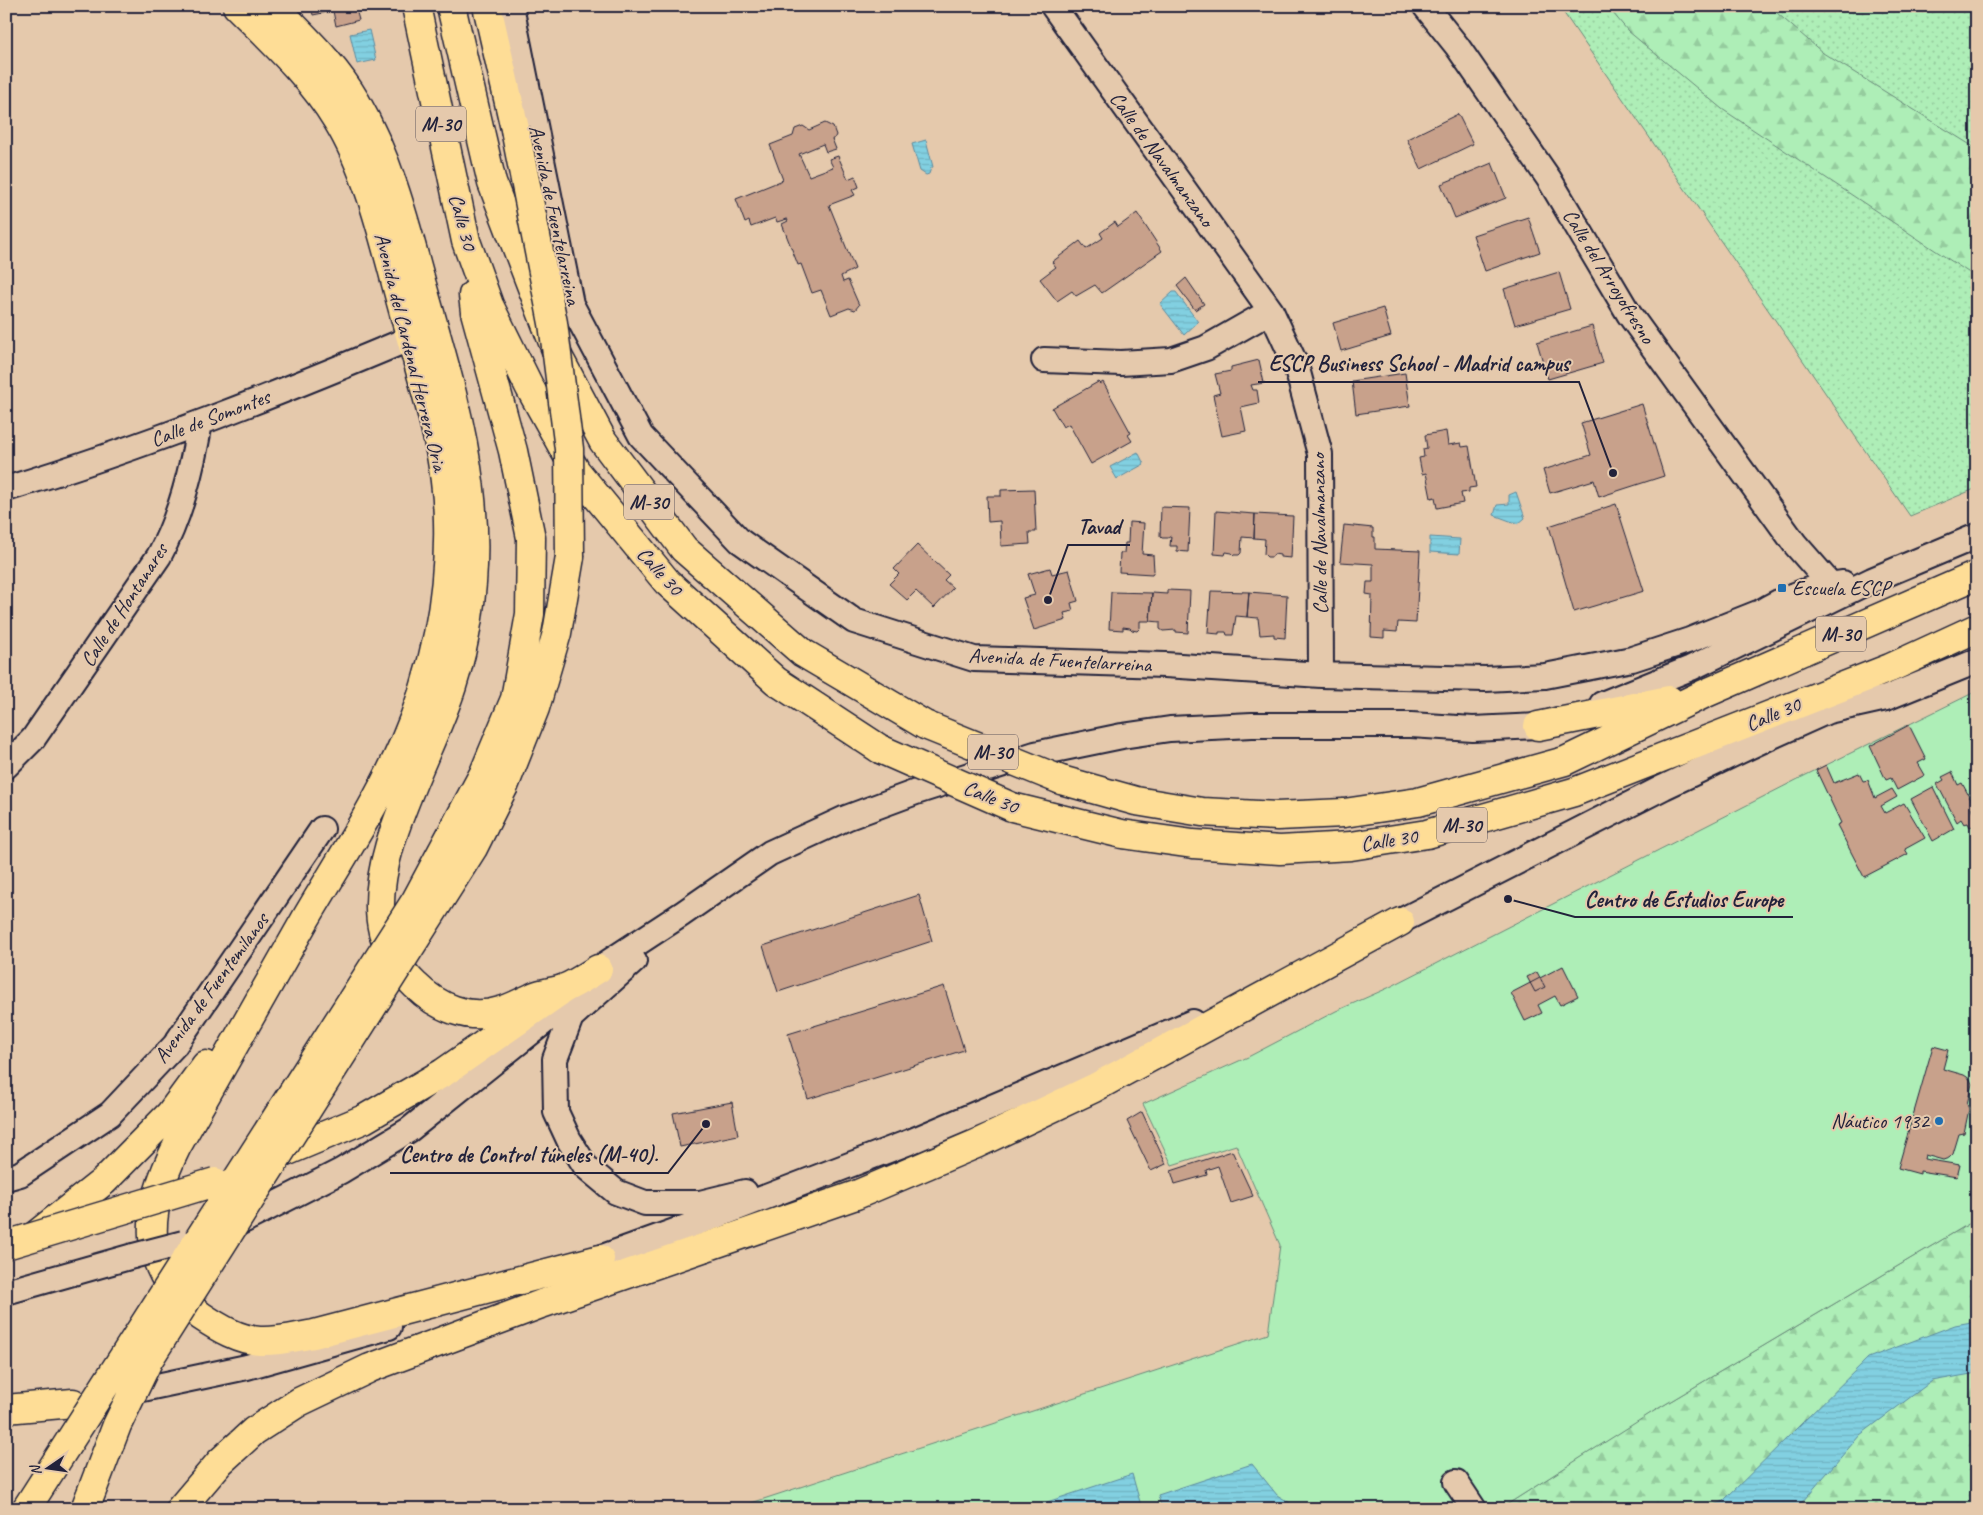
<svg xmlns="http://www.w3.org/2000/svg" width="1983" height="1515" viewBox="0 0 1983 1515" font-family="Caveat,sans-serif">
  <defs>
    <pattern id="grass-dots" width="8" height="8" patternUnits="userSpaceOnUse" patternTransform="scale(1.25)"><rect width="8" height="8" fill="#aeeeb7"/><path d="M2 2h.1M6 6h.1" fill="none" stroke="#95cc9e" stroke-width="1.8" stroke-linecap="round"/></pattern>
    <pattern id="forest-firs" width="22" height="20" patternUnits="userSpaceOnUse" patternTransform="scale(1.25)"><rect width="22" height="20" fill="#aeeeb7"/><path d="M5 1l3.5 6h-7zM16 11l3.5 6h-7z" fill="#95cc9e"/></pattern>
    <pattern id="water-rules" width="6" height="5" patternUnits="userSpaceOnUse" patternTransform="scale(1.25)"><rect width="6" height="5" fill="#82d0e1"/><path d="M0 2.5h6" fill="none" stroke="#70b2c2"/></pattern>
  </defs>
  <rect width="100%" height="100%" fill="#e5c9ac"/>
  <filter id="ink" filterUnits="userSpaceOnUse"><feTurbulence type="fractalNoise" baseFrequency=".02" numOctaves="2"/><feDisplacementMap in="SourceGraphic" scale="10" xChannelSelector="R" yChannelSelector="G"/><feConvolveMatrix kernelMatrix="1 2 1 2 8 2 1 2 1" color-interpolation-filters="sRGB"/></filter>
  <g filter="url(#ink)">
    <!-- grass -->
    <path fill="url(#grass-dots)" stroke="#688879" d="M 1559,6 L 1977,6 L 1977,488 L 1910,516 Z"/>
    <!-- forest -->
    <path fill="url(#forest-firs)" stroke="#688879" d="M 1607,6 L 1769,6 L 1823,53 L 1977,149 L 1977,278 L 1722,109 L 1628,31 Z
      M 1977,1219 L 1977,1509 L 1500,1509 L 1642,1418 Z"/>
    <!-- pitch -->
    <path fill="#aeeeb7" stroke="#688879" d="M 1977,691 L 1977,1219 L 1654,1411 L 1500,1509 L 733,1509 L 1268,1334 L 1280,1245 L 1236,1145 L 1172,1165 L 1143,1104 L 1248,1057 L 1336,1011 L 1388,988 L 1806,775 Z"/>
    <!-- water -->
    <path fill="url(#water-rules)" stroke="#5c8a9f" d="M 369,30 L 376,60 L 357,64 L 350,34 Z
      M 926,140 L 933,167 L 931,168 L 929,174 L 926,175 L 920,171 L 912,144 Z
      M 1173,292 L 1176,292 L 1198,322 L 1184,335 L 1160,304 Z
      M 1138,452 L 1144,464 L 1117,479 L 1110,467 Z
      M 1516,492 L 1525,518 L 1518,524 L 1494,515 L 1497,505 L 1509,504 L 1509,495 Z
      M 1430,537 L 1460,539 L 1459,554 L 1430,552 Z
      M 1977,1321 L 1977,1373 L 1932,1381 L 1860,1435 L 1796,1509 L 1704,1509 L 1722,1502 L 1868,1358 L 1955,1325 Z
      M 1252,1464 L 1277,1495 L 1290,1503 L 1285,1509 L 1162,1509 L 1158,1495 Z
      M 1132,1474 L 1142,1509 L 1042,1509 L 1041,1504 Z"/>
    <!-- building -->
    <path fill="#c8a18b" stroke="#22223b" d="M 311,6 L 355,6 L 359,20 L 336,26 L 333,11 L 313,15 Z
      M 1458,114 L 1473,144 L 1421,169 L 1407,139 Z
      M 825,123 L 833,127 L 836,135 L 834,139 L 832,139 L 836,149 L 826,152 L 823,144 L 799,154 L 809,176 L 833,167 L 829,159 L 838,156 L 848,179 L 855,176 L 859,187 L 852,190 L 855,195 L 829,205 L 855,269 L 841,276 L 843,282 L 848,280 L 859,305 L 855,310 L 849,308 L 831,315 L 821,290 L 812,293 L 801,264 L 798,265 L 782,224 L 788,221 L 787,219 L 777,222 L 775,218 L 751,227 L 749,221 L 745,223 L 736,199 L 783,180 L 770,145 L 793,136 L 795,129 L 803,126 L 809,130 Z
      M 1492,163 L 1506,198 L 1455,218 L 1441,184 Z
      M 1137,213 L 1162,251 L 1102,293 L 1095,285 L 1076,296 L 1072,291 L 1057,301 L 1040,279 L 1056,267 L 1052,262 L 1080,241 L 1086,249 L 1103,238 L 1100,233 L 1115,222 L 1118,227 Z
      M 1528,217 L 1540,252 L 1485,271 L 1473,235 Z
      M 1559,272 L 1570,309 L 1515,325 L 1504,289 Z
      M 1186,278 L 1204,304 L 1195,310 L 1177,286 Z
      M 1383,308 L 1391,336 L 1341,351 L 1333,323 Z
      M 1592,326 L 1603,363 L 1548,379 L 1537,342 Z
      M 1259,360 L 1264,383 L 1251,385 L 1253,390 L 1257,390 L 1259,403 L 1241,407 L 1246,431 L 1222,436 L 1213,395 L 1220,393 L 1215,374 L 1231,371 L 1231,367 Z
      M 1405,373 L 1410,406 L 1356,414 L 1352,381 Z
      M 1098,382 L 1100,384 L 1103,382 L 1131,433 L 1128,435 L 1132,441 L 1091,464 L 1069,424 L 1063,427 L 1052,408 Z
      M 1642,404 L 1664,476 L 1599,497 L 1594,480 L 1550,493 L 1543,470 L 1591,455 L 1581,423 Z
      M 1446,431 L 1448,445 L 1461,443 L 1462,447 L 1469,446 L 1476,487 L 1469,488 L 1469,492 L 1461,493 L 1463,503 L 1437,508 L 1435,497 L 1431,498 L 1426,473 L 1422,474 L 1419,458 L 1424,457 L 1423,449 L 1427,448 L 1425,435 Z
      M 1034,489 L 1036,532 L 1029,532 L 1030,544 L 1001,546 L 1000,521 L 988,522 L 987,496 L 1001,496 L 1001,490 Z
      M 1616,504 L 1644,591 L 1574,612 L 1549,526 Z
      M 1161,507 L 1190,508 L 1188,552 L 1177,551 L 1177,546 L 1170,546 L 1171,536 L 1168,538 L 1162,538 L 1160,536 Z
      M 1216,511 L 1255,514 L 1254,538 L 1242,537 L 1241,553 L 1239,555 L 1234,555 L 1232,553 L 1226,552 L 1225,555 L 1214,554 Z
      M 1255,514 L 1293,516 L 1291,558 L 1280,557 L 1280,555 L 1274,554 L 1272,557 L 1267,557 L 1264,554 L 1265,539 L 1254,538 Z
      M 1129,522 L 1144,523 L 1142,554 L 1153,555 L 1154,571 L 1152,574 L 1119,572 L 1120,553 L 1124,553 L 1125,543 L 1128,543 Z
      M 1344,525 L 1373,528 L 1373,537 L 1375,537 L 1375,549 L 1420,551 L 1416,623 L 1398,622 L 1397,632 L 1384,631 L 1384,638 L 1371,637 L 1372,595 L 1366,594 L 1367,582 L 1373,582 L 1373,564 L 1340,562 Z
      M 917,545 L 949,575 L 944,580 L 953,588 L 934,608 L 916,591 L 907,600 L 889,584 L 899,574 L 894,569 Z
      M 1050,568 L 1052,574 L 1069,570 L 1078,601 L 1071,603 L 1073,611 L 1064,613 L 1066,620 L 1034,630 L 1023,598 L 1035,595 L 1028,574 Z
      M 1167,590 L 1190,591 L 1188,633 L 1176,632 L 1176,630 L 1163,631 L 1160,629 L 1160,622 L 1150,621 L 1152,593 L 1167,594 Z
      M 1211,591 L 1249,592 L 1247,617 L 1236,616 L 1233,635 L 1227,635 L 1226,632 L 1219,632 L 1219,634 L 1208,633 Z
      M 1111,592 L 1152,593 L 1150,621 L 1140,621 L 1140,628 L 1137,631 L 1132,630 L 1130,628 L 1123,627 L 1123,630 L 1109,629 Z
      M 1249,592 L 1287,595 L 1285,638 L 1274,637 L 1274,634 L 1260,635 L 1258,618 L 1247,617 Z
      M 1909,725 L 1926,759 L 1918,763 L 1925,775 L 1897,790 L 1891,778 L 1886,780 L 1870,746 Z
      M 1826,765 L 1834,783 L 1859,773 L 1863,781 L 1868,780 L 1875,798 L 1892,789 L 1897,797 L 1881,806 L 1885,813 L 1904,803 L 1925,838 L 1905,849 L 1908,854 L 1864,877 L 1837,825 L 1841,823 L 1816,770 Z
      M 1952,772 L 1958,785 L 1962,783 L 1975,807 L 1971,808 L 1977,819 L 1977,824 L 1970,827 L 1968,823 L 1964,824 L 1961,819 L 1957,822 L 1937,784 L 1944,780 L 1942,777 Z
      M 1933,787 L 1954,829 L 1933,841 L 1911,799 Z
      M 919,895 L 932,941 L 778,992 L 763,946 Z
      M 1563,966 L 1578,996 L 1560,1005 L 1555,996 L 1538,1005 L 1542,1013 L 1525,1021 L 1511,993 Z
      M 1537,972 L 1545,987 L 1535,992 L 1527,977 Z
      M 944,986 L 964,1050 L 808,1099 L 788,1034 Z
      M 1933,1046 L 1948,1050 L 1943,1069 L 1964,1075 L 1970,1079 L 1972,1084 L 1967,1104 L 1969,1109 L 1964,1133 L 1959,1134 L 1953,1154 L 1949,1158 L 1943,1160 L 1925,1155 L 1924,1159 L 1960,1165 L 1957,1177 L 1920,1171 L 1920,1174 L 1898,1168 Z
      M 732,1102 L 738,1135 L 680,1147 L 673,1113 Z
      M 1142,1112 L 1166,1164 L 1151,1171 L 1127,1121 Z
      M 1232,1151 L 1253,1196 L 1231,1203 L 1218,1166 L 1206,1170 L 1207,1175 L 1175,1184 L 1171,1171 Z"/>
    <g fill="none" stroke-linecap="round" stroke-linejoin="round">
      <defs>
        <path id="minor" d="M 511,6 L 571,304 L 641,436 L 740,541 L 854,621 L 974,659 L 1165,665 L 1321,675 L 1485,679 L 1545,676 L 1632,659 L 1690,640 L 1758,613
          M 1053,6 L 1271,311 L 1296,365 L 1320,454 L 1321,675
          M 1425,6 L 1457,46 L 1549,179 L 1629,314 L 1795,544 L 1830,584
          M 1044,360 L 1121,363 L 1171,360 L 1206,348 L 1271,311
          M 6,489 C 144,447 278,394 411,338
          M 1745,622 C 1776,601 1806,587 1843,583
          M 1602,704 L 1691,668 L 1872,580 L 1977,536
          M 6,766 L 33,739 L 159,556 C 181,515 192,468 200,423
          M 1383,930 L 1664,787 L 1759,742 L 1828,711 L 1886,698 L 1977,661
          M 634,961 L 571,1017 L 555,1059 L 556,1112 L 569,1140 L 586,1167 L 616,1192 L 645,1203 L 700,1203 L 745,1192
          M 6,1178 L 20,1174 L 110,1114 L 175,1045 L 322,829
          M 227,1229 L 341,1171 L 409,1130 L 549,1018 L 598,969 L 682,914 L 770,853 L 846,818 L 916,792 L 1035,754 L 1122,736 L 1170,729 L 1252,725 L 1411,725 L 1473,729 L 1538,726 L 1557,720
          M 583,1264 L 714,1217 L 912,1141 L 1193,1022
          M 6,1292 L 133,1256
          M 119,1394 L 247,1367 L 389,1327
          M 1456,1482 L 1474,1509"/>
        <path id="major" d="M 237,6 C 273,42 311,77 337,120 C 372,177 387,253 405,317 C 423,383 447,452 448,521 C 450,596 434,674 404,743 C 377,805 339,862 305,920 C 262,995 220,1071 177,1146 C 145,1210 137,1268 201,1316 C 219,1328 239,1340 260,1341 C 278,1342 296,1337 314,1334 L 600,1259
          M 274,6 C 303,36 335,65 356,102 C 389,159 405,222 422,285 C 462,424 498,541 452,686 C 430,756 365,859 383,932 C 389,952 400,971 415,985 C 437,1007 469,1021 500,1011 C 512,1008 524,1001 535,996 C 545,992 556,992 565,988 C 577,983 588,975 598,969
          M 36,1235 L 104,1181 L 170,1114 L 206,1065"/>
        <path id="highway" d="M 416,6 L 466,241 L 489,305 L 530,388 L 576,471 L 667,582 L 776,681 L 880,749
          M 451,6 L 492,183 L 559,358 L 603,441 L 684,549 L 803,653 L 925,725
          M 487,6 L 515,129
          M 473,295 L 475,312 L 513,451 L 531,538 L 530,614 L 515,699 L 484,773
          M 1538,726 L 1669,700
          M 1061,780 L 1136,801 L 1202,812 L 1277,816 L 1344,813 L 1418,802 L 1565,761 L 1704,694 L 1977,575
          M 504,786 L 535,708 L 557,633 L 570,557
          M 1012,807 L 1122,834 L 1193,844 L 1280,850 L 1351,846 L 1427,834 L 1574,792 L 1890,668 L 1977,628
          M 266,1160 L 364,1119 L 443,1073 L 565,988
          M 6,1409 L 73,1403
          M 180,1509 L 220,1462 L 254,1431 L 299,1402 L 370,1368 L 541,1304 L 856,1195 L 976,1144 L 1094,1088 L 1400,922"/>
      </defs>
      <!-- minor casing -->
      <use href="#minor" stroke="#22223b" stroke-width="28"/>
      <!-- major casing -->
      <use href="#major" stroke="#22223b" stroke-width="31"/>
      <!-- highway casing -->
      <use href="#highway" stroke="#22223b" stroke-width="31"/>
      <!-- minor -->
      <use href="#minor" stroke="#e5c9ac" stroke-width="24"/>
      <!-- major -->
      <use href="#major" stroke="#fedd96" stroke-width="28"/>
      <!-- highway -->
      <use href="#highway" stroke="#fedd96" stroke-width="28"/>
      <defs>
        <path id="minor-bridge" d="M 133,1256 L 183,1243"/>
        <path id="highway-bridge" d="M 515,129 L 553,323 L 569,449 L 570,557
          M 925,725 L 1061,780
          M 880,749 L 1012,807
          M 6,1245 L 215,1182
          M 26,1509 L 416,900 L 484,773
          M 85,1509 L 117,1425 L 149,1359 L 473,848 L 504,786"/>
      </defs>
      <!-- minor-bridge casing -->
      <use href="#minor-bridge" stroke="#22223b" stroke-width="28" stroke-linecap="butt"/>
      <!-- highway-bridge casing -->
      <use href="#highway-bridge" stroke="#22223b" stroke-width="31" stroke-linecap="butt"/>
      <!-- minor-bridge -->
      <use href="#minor-bridge" stroke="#e5c9ac" stroke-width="24"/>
      <!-- highway-bridge -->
      <use href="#highway-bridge" stroke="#fedd96" stroke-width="28"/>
    </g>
  </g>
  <!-- markers -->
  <g fill="#1f6fb2" stroke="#e5c9ac" stroke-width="2">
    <rect x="1777" y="583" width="10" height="10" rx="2.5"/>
    <circle cx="1939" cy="1121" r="5"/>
  </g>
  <g text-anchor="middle" stroke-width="4" stroke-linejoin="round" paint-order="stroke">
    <!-- shield labels -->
    <g fill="#e5c9ac" stroke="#5c545d" stroke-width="1">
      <rect x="416" y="106.5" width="50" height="35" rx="4"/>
      <rect x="624" y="484.5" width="50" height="35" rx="4"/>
      <rect x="1816" y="616.5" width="50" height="35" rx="4"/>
      <rect x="968" y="734.5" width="50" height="35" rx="4"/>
      <rect x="1437" y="807.5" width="50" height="35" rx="4"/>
    </g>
    <g font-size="20" font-weight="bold" fill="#22223b">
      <text x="441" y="131">M-30</text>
      <text x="649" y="509">M-30</text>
      <text x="1841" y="641">M-30</text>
      <text x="993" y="759">M-30</text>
      <text x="1462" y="832">M-30</text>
    </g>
    <!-- street labels -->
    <g font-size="21" fill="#22223b" stroke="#e5c9ac">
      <text transform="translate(1162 159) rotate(54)" y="7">Calle de Navalmanzano</text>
      <text transform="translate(555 215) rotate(78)" y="7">Avenida de Fuentelarreina</text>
      <text transform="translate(463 222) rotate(75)" y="7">Calle 30</text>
      <text transform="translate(1609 276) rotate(58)" y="7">Calle del Arroyofresno</text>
      <text transform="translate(411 352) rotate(76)" y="7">Avenida del Cardenal Herrera Oria</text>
      <text transform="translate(210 418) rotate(-21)" y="7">Calle de Somontes</text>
      <text transform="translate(1319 534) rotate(-91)" y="7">Calle de Navalmanzano</text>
      <text transform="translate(660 571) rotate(48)" y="7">Calle 30</text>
      <text transform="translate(124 605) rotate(-57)" y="7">Calle de Hontanares</text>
      <text transform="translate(1060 660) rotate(3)" y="7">Avenida de Fuentelarreina</text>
      <text transform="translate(1773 714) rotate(-22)" y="7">Calle 30</text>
      <text transform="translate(991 797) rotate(22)" y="7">Calle 30</text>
      <text transform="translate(1389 840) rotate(-9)" y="7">Calle 30</text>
      <text transform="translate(211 988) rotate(-54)" y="7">Avenida de Fuentemilanos</text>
    </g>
    <!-- poi labels -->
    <g font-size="21" fill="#22223b" stroke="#e5c9ac" text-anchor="start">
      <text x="1792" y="595">Escuela ESCP</text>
      <text x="1929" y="1128" text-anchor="end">Náutico 1932</text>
    </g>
  </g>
  <!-- callouts -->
  <path fill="none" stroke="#22223b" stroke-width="2" d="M1613 473L1579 382H1258M1048 600L1068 545H1130M1508 899L1575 917H1793M706 1124L668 1173H390"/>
  <g fill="#22223b" stroke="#e5c9ac" stroke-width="2">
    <circle cx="1613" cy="473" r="5"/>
    <circle cx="1048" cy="600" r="5"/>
    <circle cx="1508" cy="899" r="5"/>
    <circle cx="706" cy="1124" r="5"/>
  </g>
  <g font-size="22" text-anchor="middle" font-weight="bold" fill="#22223b" stroke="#e5c9ac" stroke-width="4" stroke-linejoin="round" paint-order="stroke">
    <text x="1419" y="371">ESCP Business School - Madrid campus</text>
    <text x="1099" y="534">Tavad</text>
    <text x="1684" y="907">Centro de Estudios Europe</text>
    <text x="529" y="1162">Centro de Control túneles (M-40).</text>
  </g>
  <!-- margin -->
  <rect width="1983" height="1515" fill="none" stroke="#e5c9ac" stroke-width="25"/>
  <rect x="12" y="12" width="1958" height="1490" fill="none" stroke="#22223b" stroke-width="2" filter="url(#ink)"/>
  <!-- north arrow -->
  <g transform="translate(48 1468) rotate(257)" stroke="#e5c9ac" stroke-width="4" paint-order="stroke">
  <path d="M0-4L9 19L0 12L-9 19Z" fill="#22223b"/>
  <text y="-8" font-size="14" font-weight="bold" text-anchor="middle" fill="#22223b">N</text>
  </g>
</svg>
